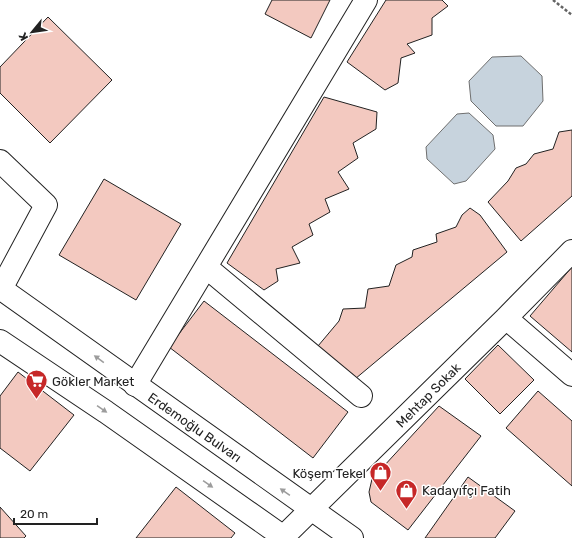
<svg xmlns="http://www.w3.org/2000/svg" width="572" height="538" viewBox="0 0 572 538" font-family="Rubik,sans-serif">
  <rect width="100%" height="100%" fill="#fff"/>
  <!-- water -->
  <path fill="#c7d3dd" stroke="#6f6f6f" d="M 521,56 L 542,76 L 543,101 L 523,126 L 496,126 L 471,101 L 469,81 L 492,57 Z
    M 469,113 L 493,135 L 495,149 L 466,181 L 454,184 L 427,159 L 426,147 L 457,114 Z"/>
  <!-- building -->
  <path fill="#f3c9c0" stroke="#222" d="M 272,0 L 330,0 L 311,38 L 265,14 Z
    M 386,0 L 442,0 L 448,6 L 432,18 L 432,35 L 407,44 L 415,53 L 401,58 L 398,83 L 385,90 L 347,62 Z
    M 48,17 L 112,80 L 50,143 L 0,93 L 0,67 Z
    M 324,97 L 377,112 L 376,129 L 353,143 L 358,158 L 338,172 L 349,189 L 325,199 L 330,212 L 309,224 L 313,235 L 292,247 L 300,263 L 276,269 L 278,281 L 264,290 L 227,263 Z
    M 572,130 L 572,196 L 521,241 L 488,202 L 508,181 L 516,168 L 526,164 L 534,154 L 553,149 L 559,132 Z
    M 104,179 L 181,224 L 136,300 L 59,255 Z
    M 470,208 L 480,215 L 507,252 L 355,379 L 318,346 L 339,321 L 343,309 L 365,308 L 368,289 L 389,286 L 396,265 L 412,257 L 413,250 L 437,242 L 436,234 L 456,227 L 462,215 Z
    M 572,267 L 572,352 L 530,316 Z
    M 204,301 L 348,412 L 313,458 L 169,347 Z
    M 498,345 L 534,380 L 500,414 L 465,379 Z
    M 18,372 L 74,415 L 30,471 L 0,448 L 0,396 Z
    M 538,391 L 572,421 L 572,486 L 506,428 Z
    M 439,406 L 481,436 L 408,530 L 371,502 L 369,492 L 372,479 Z
    M 468,477 L 515,511 L 495,538 L 425,538 Z
    M 176,487 L 235,533 L 231,538 L 136,538 Z
    M 0,507 L 26,536 L 24,538 L 0,538 Z"/>
  <g fill="none" stroke-linecap="round" stroke-linejoin="round">
    <defs>
      <path id="minor" d="M 0,161 L 46,205 L 1,289
        M 206,267 L 361,396
        M 506,318 L 572,375
        M 135,385 L 366,0
        M 282,538 L 506,318 L 572,251"/>
      <path id="major" d="M 0,288 L 352,538
        M 0,341 L 106,412 L 285,538"/>
    </defs>
    <!-- minor casing -->
    <use href="#minor" stroke="#222" stroke-width="24"/>
    <!-- major casing -->
    <use href="#major" stroke="#222" stroke-width="24"/>
    <!-- path -->
    <path stroke="#646464" stroke-width="2.5" stroke-dasharray="3 2" stroke-linecap="butt" d="M 553,0 L 572,15"/>
    <!-- minor -->
    <use href="#minor" stroke="#fff" stroke-width="22"/>
    <!-- major -->
    <use href="#major" stroke="#fff" stroke-width="22"/>
  </g>
  <!-- one-way arrows -->
  <defs><path id="oneway-solid" d="M-6-.8H1V-3.2L6.5 0L1 3.2V.8H-6Z"/></defs>
  <g fill="#9c9c9c">
    <use href="#oneway-solid" transform="translate(99 359) rotate(-144)"/>
    <use href="#oneway-solid" transform="translate(102 409) rotate(34)"/>
    <use href="#oneway-solid" transform="translate(208 484) rotate(35)"/>
    <use href="#oneway-solid" transform="translate(285 492) rotate(-145)"/>
  </g>
  <!-- icons -->
  <defs>
    <symbol id="supermarket-pin" viewBox="-11 -11 22 30"><path d="M0 17L-7.5 6A9.5 9.5 0 1 1 7.5 6Z" fill="#c62828" stroke="#fff"/><path d="M-6-5.5h2.5l.6 2H6L4.5 2H-2.5L-4.4-4H-6ZM-1.5 3.2a1.3 1.3 0 1 0 .1 0ZM3 3.2a1.3 1.3 0 1 0 .1 0Z" fill="#fff"/></symbol>
    <symbol id="shop-pin" viewBox="-11 -11 22 30"><path d="M0 17L-7.5 6A9.5 9.5 0 1 1 7.5 6Z" fill="#c62828" stroke="#fff"/><path d="M-5-2.5h2.3a2.7 3.5 0 0 1 5.4 0H5L5.5 6h-11ZM-1.5-2.5h3a1.5 2.3 0 0 0-3 0Z" fill="#fff"/></symbol>
  </defs>
  <g fill-rule="evenodd">
    <use href="#supermarket-pin" x="24" y="368" width="25" height="34"/>
    <use href="#shop-pin" x="368" y="460" width="25" height="34"/>
    <use href="#shop-pin" x="394" y="478" width="25" height="34"/>
  </g>
  <g text-anchor="middle" stroke-width="3" stroke-linejoin="round" paint-order="stroke">
    <!-- poi labels -->
    <g font-size="13" fill="#222" stroke="#fff" text-anchor="start">
      <text x="52" y="386">Gökler Market</text>
      <text x="366" y="478" text-anchor="end">Köşem Tekel</text>
      <text x="422" y="495">Kadayıfçı Fatih</text>
    </g>
    <!-- street labels -->
    <g font-size="13" fill="#222" stroke="#fff">
      <text transform="translate(428 395) rotate(-45)" y="5">Mehtap Sokak</text>
      <text transform="translate(195 427) rotate(35)" y="5">Erdemoğlu Bulvarı</text>
    </g>
  </g>
  <!-- north arrow -->
  <g transform="translate(32 32) rotate(241)" stroke="#ffffff" stroke-width="3" paint-order="stroke">
  <path d="M0-3L7 15L0 10L-7 15Z" fill="#222222"/>
  <text y="-6" font-size="11" font-weight="bold" text-anchor="middle" fill="#222222">K</text>
  </g>
  <!-- scale -->
  <path d="M14 518v6h83v-6" fill="none" stroke="#222222" stroke-width="2"/>
  <text x="20" y="518" font-size="12" fill="#222222" stroke="#ffffff" stroke-width="3" paint-order="stroke">20 m</text>
</svg>
